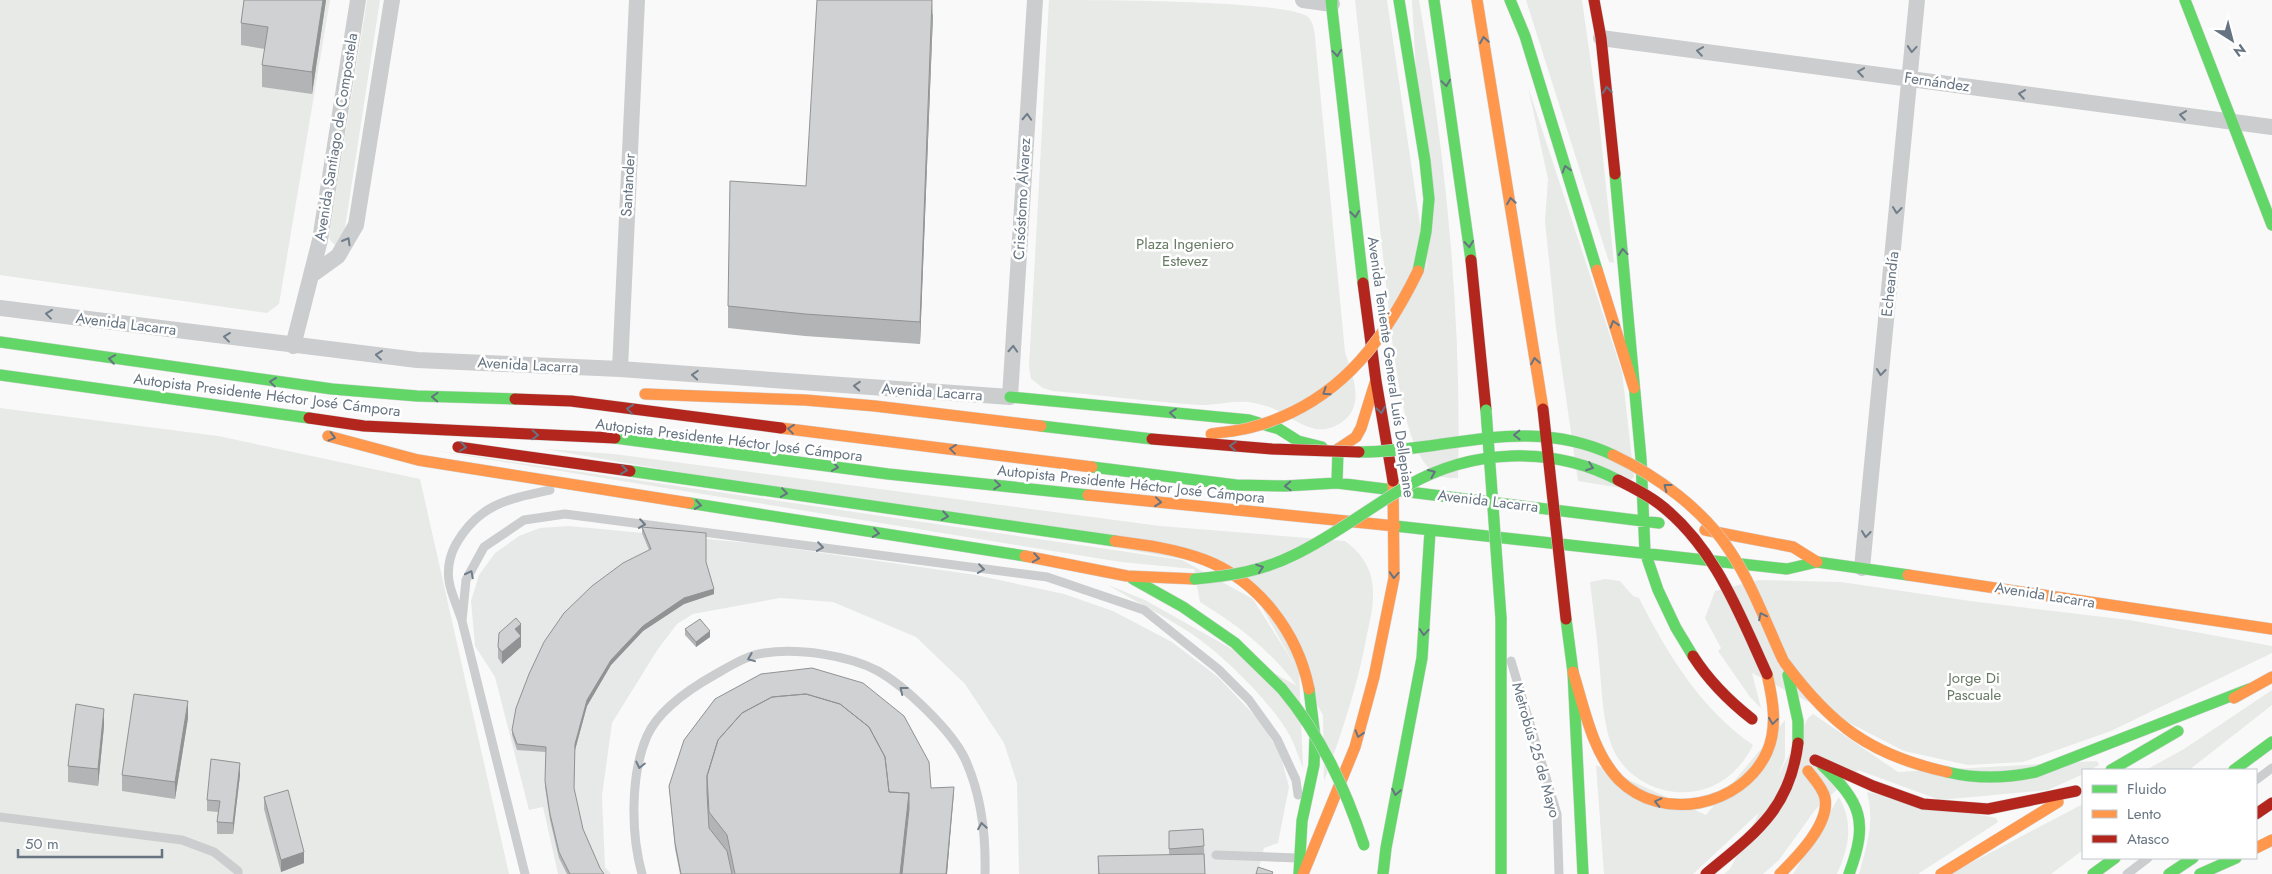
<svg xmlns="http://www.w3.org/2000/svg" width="2272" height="874" viewBox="0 0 2272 874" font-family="Jost,sans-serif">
  <rect width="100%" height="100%" fill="#f9f9f9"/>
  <!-- built -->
  <path fill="#e7e9e9" d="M 569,526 L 760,544 L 976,575 L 1064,594 L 1113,611 L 1172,642 L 1218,677 L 1258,719 L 1280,753 L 1289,787 L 1278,843 L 1264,848 L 1258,872 L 1263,874 L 1019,874 L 1017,783 L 1004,743 L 965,684 L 916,637 L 833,602 L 780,598 L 693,614 L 677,624 L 658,649 L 612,723 L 602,796 L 605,867 L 611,874 L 558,874 L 543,807 L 529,810 L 495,677 L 475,646 L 471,601 L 479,575 L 495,553 L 519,536 L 540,528 Z"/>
  <!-- green -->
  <path fill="#e7eae6" d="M 0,0 L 330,0 L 279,304 L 267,313 L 0,275 Z
    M 367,0 L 380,0 L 344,234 L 338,244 L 335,245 L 330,240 L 329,236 Z
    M 1049,0 C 1095,0 1276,0 1307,16 C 1315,22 1315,38 1316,48 L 1345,352 C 1352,375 1366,405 1342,422 C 1316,441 1295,418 1272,408 C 1267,406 1260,404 1254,403 C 1237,399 1219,405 1201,405 C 1152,402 1102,395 1053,391 L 1043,388 L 1031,379 L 1029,367 Z
    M 1355,0 L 1387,0 L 1427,272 L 1412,0 L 1419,0 C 1446,158 1462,318 1458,478 C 1453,478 1447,478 1443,477 C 1408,468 1398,378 1393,348 Z
    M 1526,0 L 1582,0 L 1599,120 L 1614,263 L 1609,262 Z
    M 1528,87 L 1622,372 L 1634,477 L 1621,488 L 1578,481 L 1556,328 L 1545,221 L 1548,179 Z
    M 0,408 L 218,436 L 420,479 L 509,874 L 0,874 Z
    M 424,449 L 1182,560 L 1253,599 L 1299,672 L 1303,768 C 1299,758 1295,746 1290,736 C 1272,703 1223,655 1192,634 C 1165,616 1136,602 1108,585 L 1145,600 L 1297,686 C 1271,651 1238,625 1200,602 L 1194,569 L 1121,562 Z
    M 545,449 L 614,454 L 1160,526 L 1345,541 C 1359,551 1369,564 1372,581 C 1375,599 1371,617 1367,634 C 1358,685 1342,732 1324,781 L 1323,715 L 1240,569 Z
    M 1605,579 L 1620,581 L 1633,596 L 1639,598 C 1668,655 1700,708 1753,745 C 1741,770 1718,790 1689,792 C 1655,795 1620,774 1610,741 C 1602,715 1602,688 1599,661 C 1597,635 1593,609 1590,582 Z
    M 1759,580 L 1841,582 L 1970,601 L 2129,620 L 2272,646 L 2272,653 L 2111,731 L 2023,762 L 1968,765 L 1904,751 L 1752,673 L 1761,708 L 1750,697 L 1718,651 L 1721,648 L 1705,618 L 1715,591 Z
    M 2272,690 L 2272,705 L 2189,770 L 2146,770 L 2184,749 Z
    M 1813,714 L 1898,772 L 2097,761 L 2099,765 L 2090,770 L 2083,770 L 2083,774 L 2081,775 L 2048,790 L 1940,800 L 1858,770 L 1815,810 L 1779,860 L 1763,874 L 1724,874 L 1730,869 L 1808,718 Z
    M 1785,720 L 1785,759 L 1765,807 L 1693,874 L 1604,874 L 1596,765 L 1706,815 Z
    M 1867,792 L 1996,818 L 1998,822 L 1918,874 L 1859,874 C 1867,844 1875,824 1867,792 Z
    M 1839,797 C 1854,824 1849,847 1837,874 L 1793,874 Z
    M 2083,804 L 2083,850 L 2051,874 L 1950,874 Z"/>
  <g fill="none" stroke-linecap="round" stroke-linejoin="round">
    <defs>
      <path id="fast" d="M 1331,0 L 1363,283
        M 1332,0 L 1332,4
        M 1399,0 L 1425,161 L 1429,199 L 1426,232 L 1418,271
        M 1434,0 L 1471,260
        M 1510,0 L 1525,36 L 1597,270
        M 2185,0 L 2272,225
        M 1615,174 L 1641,459 L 1645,552 L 1658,590 L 1676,628 L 1693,656
        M 0,342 L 332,389 L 417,396 L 515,399
        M 0,375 L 309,418
        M 1010,397 L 1249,420 L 1279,429 L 1298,441 L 1322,447
        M 1041,426 L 1152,439
        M 615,438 L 888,474 L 1088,495
        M 1338,449 L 1337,483 L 1659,523
        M 1092,467 L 1236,485 L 1285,486 L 1337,483
        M 630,471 L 1115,541
        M 689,503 L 1025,556
        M 1395,526 L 1787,569 L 1817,562 L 1908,575
        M 1133,579 L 1183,607 L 1235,643 L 1282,689
        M 1501,618 L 1501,874
        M 1566,619 L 1573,672 L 1583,874
        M 1788,675 L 1798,721 L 1798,743
        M 1822,765 C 1861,803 1869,820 1849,874
        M 2111,770 L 2178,731
        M 2234,770 L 2272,742
        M 1947,772 C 1976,779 2008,778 2036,772 L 2249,689
        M 1299,874 L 1302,821 L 1314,765 L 1315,737 L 1309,689
        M 1383,874 L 1386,848 L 1422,658 L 1430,531
        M 2093,874 L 2115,858
        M 2169,874 L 2193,858
        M 2200,874 L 2236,858"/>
      <path id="slow" d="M 1477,0 L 1543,409
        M 1597,270 L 1634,388
        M 645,394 L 805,400 L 875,406 L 1041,426
        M 781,428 L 1092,467
        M 328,436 L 418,460 L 689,503
        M 1338,449 L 1356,437 L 1361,428 L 1375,383
        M 1088,495 L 1395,526
        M 1705,530 L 1793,547 L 1817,562
        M 1115,541 C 1146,545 1176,549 1205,560 C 1259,581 1298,633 1309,689
        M 1025,556 L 1127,576 L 1195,579
        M 1908,575 L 2272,629
        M 1785,663 C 1831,725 1870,755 1947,772
        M 1573,672 C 1584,707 1592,752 1619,780 C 1662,823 1742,807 1767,752 C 1778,727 1773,700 1767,674
        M 2234,698 L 2272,677
        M 2256,848 L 2272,840
        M 1303,874 L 1355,747 L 1374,677 L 1394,578 L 1393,481
        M 1780,874 C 1797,857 1830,824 1825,798 C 1823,788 1814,779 1808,771
        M 1941,874 L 2058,802"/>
      <path id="jam" d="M 1594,0 L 1601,38 L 1615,174
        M 1471,260 L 1486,410
        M 1363,283 L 1376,381 L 1393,481
        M 515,399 L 571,401 L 781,428
        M 309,418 L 364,426 L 615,438
        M 458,447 L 630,471
        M 1693,656 C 1709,681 1729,701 1752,719
        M 1815,760 L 1873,786 L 1923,804 L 1988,809 L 2076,791
        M 2256,814 L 2272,803
        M 1706,874 C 1754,834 1790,810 1798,743"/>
    </defs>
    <!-- fast casing -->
    <use href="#fast" stroke="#d5d6d7" stroke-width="12"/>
    <!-- slow casing -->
    <use href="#slow" stroke="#d5d6d7" stroke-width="12"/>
    <!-- jam casing -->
    <use href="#jam" stroke="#d5d6d7" stroke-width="12"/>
    <!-- lane -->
    <path stroke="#cccdce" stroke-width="9" d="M 462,621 L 466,580 L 484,547 L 524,520 L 565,514 L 1047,577 L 1144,610 L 1218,669 L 1249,700 L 1277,739 L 1296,780 L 1298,795
      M 1511,661 L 1557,814 L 1559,874
      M 2256,780 L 2272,768
      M 0,817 L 182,840 L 214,852 L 238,871 L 238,874
      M 1216,855 L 1297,858
      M 525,874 L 462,621 C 458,608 451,594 449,581 C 447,567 450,555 456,544 C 479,504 508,499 550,490
      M 642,874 C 631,835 630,775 647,736 C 659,709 691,688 716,674 C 730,666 748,655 764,653 C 798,648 848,655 878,671 C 906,687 952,731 965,759 C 981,794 986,836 985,874
      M 2127,874 L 2148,858"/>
    <!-- street -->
    <path stroke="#cccdce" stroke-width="16" d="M 1303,0 L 1332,4
      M 1601,38 L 2272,127
      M 313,274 L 338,256 L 356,225 L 392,0
      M 0,308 L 417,360 L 620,369 L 1010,397 L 1035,0
      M 293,346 L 320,240 L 358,0
      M 620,369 L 637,0
      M 1862,568 L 1917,0"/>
    <!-- fast -->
    <use href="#fast" stroke="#63d668" stroke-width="11"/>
    <!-- slow -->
    <use href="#slow" stroke="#ff974d" stroke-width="11"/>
    <!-- jam -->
    <use href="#jam" stroke="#b3261e" stroke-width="11"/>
    <defs>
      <path id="fast-bridge" d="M 1486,410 L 1501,618
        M 1359,452 C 1448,452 1526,414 1613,455
        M 1195,579 C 1230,576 1262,571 1294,555 C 1334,536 1369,508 1407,486 C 1471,449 1552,445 1618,480
        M 1282,689 C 1321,736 1345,787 1364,845"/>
      <path id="slow-bridge" d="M 1211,434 C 1223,432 1237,431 1249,428 C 1334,406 1381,347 1418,271
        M 1613,455 C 1657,476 1703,509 1730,551 C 1752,584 1766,623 1783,660"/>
      <path id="jam-bridge" d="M 1543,409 L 1566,619
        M 1152,439 L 1272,449 L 1359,452
        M 1618,480 C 1632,487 1646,494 1658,503 C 1714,545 1739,613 1767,674"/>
    </defs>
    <!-- fast-bridge casing -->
    <use href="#fast-bridge" stroke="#d5d6d6" stroke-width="12" stroke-linecap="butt"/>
    <!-- slow-bridge casing -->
    <use href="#slow-bridge" stroke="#d5d6d6" stroke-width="12" stroke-linecap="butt"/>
    <!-- jam-bridge casing -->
    <use href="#jam-bridge" stroke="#d5d6d6" stroke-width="12" stroke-linecap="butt"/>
    <!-- fast-bridge -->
    <use href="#fast-bridge" stroke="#63d668" stroke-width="11"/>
    <!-- slow-bridge -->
    <use href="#slow-bridge" stroke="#ff974d" stroke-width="11"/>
    <!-- jam-bridge -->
    <use href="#jam-bridge" stroke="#b3261e" stroke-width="11"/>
  </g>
  <!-- wall -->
  <path fill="#b2b4b5" d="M 244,0 L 326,0 L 312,94 L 262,87 L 262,65 L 265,49 L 241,45 L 241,23 Z
    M 933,14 L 920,344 L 805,336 L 728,328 L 728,306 L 806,186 Z
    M 642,527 L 706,562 L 714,594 L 684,604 L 643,631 L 611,665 L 587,706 L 575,750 L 574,789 L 583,829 L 600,868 L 604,874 L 567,874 L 559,858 L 550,820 L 545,787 L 546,752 L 517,750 L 512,735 L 512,730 L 649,550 L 642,533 Z
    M 521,624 L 521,647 L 502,664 L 498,658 L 498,647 Z
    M 685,629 L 710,637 L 696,647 L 685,635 Z
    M 188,718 L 175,799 L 122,791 L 122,775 Z
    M 104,726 L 98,786 L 68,782 L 68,766 Z
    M 240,775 L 233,834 L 217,834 L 217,822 L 218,812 L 207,811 L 207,800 Z
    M 669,786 L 931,788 L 954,793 L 947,874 L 680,874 L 675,849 Z
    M 264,797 L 304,863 L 281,872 L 264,809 Z
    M 1169,831 L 1204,846 L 1205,874 L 1098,874 L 1098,856 L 1169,855 Z"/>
  <!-- shaded-wall -->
  <path fill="#919293" d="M 323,0 L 326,0 L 312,94 L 312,72 Z
    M 933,0 L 933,14 L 920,344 L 920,322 Z
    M 714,589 L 714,594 L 684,604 L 643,631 L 611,665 L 587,706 L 575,750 L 575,744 L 587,700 L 611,660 L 643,626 L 684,598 Z
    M 521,624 L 521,635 L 515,641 L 515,629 Z
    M 710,631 L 710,637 L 696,647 L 696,642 Z
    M 521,636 L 521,647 L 502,664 L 502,652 Z
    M 188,701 L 188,718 L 175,799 L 175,782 Z
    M 104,709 L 104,726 L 98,786 L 98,769 Z
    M 240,763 L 240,775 L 233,834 L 233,823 Z
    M 954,787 L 947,874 L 946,874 Z
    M 909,793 L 909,815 L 903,874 L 900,874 Z
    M 304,852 L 304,863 L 281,872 L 281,860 Z"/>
  <!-- building -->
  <path fill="#cfd1d2" stroke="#919293" d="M 244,0 L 323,0 L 312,72 L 262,65 L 268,27 L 241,23 Z
    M 817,0 L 932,0 L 920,322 L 805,314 L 728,306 L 730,181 L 806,186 Z
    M 642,527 L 706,533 L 706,562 L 714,589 L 684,598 L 643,626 L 611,660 L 587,700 L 575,744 L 574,788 L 583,829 L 600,868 L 604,874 L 570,874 L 559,852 L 550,814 L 545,781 L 546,747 L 517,744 L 512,730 L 516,708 L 529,674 L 544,642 L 564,613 L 592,586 L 623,563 L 651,549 Z
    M 516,618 L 521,624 L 515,629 L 521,636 L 502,652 L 498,647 L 499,633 Z
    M 700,619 L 710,631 L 696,642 L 685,629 Z
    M 812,668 L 863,683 L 904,716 L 929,762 L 931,788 L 954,787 L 946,874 L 902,874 L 909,809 L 909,793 L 889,792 L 885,757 L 869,727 L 840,704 L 806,694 L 772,697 L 742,713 L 718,740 L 707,776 L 707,793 L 709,828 L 727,851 L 732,874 L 681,874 L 675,843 L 669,786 L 684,740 L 715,699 L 761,674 Z
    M 134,694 L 188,701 L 175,782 L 122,775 Z
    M 806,694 L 840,704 L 869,727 L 885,757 L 889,792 L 909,793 L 900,874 L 735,874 L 727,835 L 709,812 L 707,776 L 718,740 L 742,713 L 772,697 Z
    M 76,704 L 104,709 L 98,769 L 68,766 Z
    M 211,759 L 240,763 L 233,823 L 217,822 L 220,801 L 207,800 Z
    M 288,790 L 304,852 L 281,860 L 264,797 Z
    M 1203,829 L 1204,846 L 1169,849 L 1169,831 Z
    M 1204,854 L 1205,874 L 1099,874 L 1098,856 Z
    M 1258,867 L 1273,872 L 1272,874 L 1256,874 Z"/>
  <!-- one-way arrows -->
  <defs><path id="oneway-chevron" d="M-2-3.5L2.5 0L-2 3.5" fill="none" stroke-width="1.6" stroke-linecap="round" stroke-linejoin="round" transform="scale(1.25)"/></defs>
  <g stroke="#667482">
    <use href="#oneway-chevron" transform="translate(1484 40) rotate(-99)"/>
    <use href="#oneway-chevron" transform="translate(1337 53) rotate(84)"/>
    <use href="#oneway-chevron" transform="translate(1446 83) rotate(82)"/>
    <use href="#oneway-chevron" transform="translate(1607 90) rotate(-96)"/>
    <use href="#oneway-chevron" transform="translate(1566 169) rotate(-107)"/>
    <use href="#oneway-chevron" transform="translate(1511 201) rotate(-99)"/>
    <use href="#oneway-chevron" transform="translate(1355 214) rotate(83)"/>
    <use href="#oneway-chevron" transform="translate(1469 244) rotate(84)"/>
    <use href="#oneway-chevron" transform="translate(1623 252) rotate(-95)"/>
    <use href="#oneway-chevron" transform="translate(1614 324) rotate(-107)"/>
    <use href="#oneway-chevron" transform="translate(112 359) rotate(-172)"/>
    <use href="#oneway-chevron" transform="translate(1535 361) rotate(-99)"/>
    <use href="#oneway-chevron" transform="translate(273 382) rotate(-173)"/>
    <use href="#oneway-chevron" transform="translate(1326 392) rotate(147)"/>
    <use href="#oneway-chevron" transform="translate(435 397) rotate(-178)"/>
    <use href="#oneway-chevron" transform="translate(630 409) rotate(-173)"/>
    <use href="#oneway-chevron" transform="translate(1381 410) rotate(80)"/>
    <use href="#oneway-chevron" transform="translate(1173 413) rotate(-174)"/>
    <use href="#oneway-chevron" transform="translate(791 429) rotate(-173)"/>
    <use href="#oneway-chevron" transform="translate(535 435) rotate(3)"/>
    <use href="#oneway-chevron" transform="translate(1517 435) rotate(179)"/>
    <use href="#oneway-chevron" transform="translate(332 437) rotate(15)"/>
    <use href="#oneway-chevron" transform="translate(1233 446) rotate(-175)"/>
    <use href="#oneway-chevron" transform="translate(463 447) rotate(8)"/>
    <use href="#oneway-chevron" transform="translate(953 449) rotate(-173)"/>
    <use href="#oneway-chevron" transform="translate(835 467) rotate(8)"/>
    <use href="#oneway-chevron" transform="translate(1590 467) rotate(20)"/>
    <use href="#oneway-chevron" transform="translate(624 470) rotate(8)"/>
    <use href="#oneway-chevron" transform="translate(1432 473) rotate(-23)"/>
    <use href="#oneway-chevron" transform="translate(997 485) rotate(6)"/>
    <use href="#oneway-chevron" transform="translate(1288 486) rotate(178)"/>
    <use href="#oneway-chevron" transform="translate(1667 487) rotate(-143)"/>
    <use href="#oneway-chevron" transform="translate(784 493) rotate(8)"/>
    <use href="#oneway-chevron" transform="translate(1158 502) rotate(6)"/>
    <use href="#oneway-chevron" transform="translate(698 505) rotate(9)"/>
    <use href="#oneway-chevron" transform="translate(945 516) rotate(8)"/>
    <use href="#oneway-chevron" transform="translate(876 533) rotate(9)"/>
    <use href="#oneway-chevron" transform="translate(1036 558) rotate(9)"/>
    <use href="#oneway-chevron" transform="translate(1260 568) rotate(-18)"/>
    <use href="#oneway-chevron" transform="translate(1394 575) rotate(94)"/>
    <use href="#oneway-chevron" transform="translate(1762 616) rotate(-116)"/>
    <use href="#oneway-chevron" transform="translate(1424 632) rotate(94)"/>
    <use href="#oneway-chevron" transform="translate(1773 721) rotate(98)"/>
    <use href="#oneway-chevron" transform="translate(1359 734) rotate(107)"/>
    <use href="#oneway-chevron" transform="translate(1396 792) rotate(100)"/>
    <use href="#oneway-chevron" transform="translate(1658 802) rotate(-167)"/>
  </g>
  <g stroke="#707d8a">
    <use href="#oneway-chevron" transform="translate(1912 49) rotate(95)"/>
    <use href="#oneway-chevron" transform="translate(1700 51) rotate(-172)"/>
    <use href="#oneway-chevron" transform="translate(1861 72) rotate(-172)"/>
    <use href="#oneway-chevron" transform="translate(2022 94) rotate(-172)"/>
    <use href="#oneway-chevron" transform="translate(2183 115) rotate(-172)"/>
    <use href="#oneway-chevron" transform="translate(1027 117) rotate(-87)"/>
    <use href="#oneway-chevron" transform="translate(1897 210) rotate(96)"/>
    <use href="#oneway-chevron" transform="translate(347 241) rotate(-60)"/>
    <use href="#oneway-chevron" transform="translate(49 314) rotate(-173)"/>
    <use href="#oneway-chevron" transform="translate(227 337) rotate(-173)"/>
    <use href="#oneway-chevron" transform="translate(1013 349) rotate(-87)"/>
    <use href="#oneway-chevron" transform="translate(379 355) rotate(-174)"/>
    <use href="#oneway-chevron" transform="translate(1881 372) rotate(96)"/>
    <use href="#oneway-chevron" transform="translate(695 375) rotate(-176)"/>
    <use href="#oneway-chevron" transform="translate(857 386) rotate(-176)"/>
    <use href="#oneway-chevron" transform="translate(642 524) rotate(8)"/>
    <use href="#oneway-chevron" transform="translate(1866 534) rotate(96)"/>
    <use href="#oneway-chevron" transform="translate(820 547) rotate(8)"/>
    <use href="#oneway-chevron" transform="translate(981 569) rotate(8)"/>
    <use href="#oneway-chevron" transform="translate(470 574) rotate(-63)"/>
    <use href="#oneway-chevron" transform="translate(751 658) rotate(158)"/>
    <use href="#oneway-chevron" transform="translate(903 690) rotate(-142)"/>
    <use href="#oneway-chevron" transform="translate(640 765) rotate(103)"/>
    <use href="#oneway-chevron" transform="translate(982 826) rotate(-99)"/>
  </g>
  <g text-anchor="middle" stroke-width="5" stroke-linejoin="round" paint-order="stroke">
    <!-- street labels -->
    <g font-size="15" fill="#667482" stroke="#fff">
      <text transform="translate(1937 82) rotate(8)" y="5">Fernández</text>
      <text transform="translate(336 137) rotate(-81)" y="5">Avenida Santiago de Compostela</text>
      <text transform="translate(628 185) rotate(-87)" y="5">Santander</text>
      <text transform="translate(1022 199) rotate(-87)" y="5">Crisóstomo Álvarez</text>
      <text transform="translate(1890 284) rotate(-84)" y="5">Echeandía</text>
      <text transform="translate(126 324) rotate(7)" y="5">Avenida Lacarra</text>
      <text transform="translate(528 365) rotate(3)" y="5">Avenida Lacarra</text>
      <text transform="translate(1391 367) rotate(82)" y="5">Avenida Teniente General Luís Dellepiane</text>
      <text transform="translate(932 392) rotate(4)" y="5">Avenida Lacarra</text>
      <text transform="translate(267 395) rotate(7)" y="5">Autopista Presidente Héctor José Cámpora</text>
      <text transform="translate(729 440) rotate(7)" y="5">Autopista Presidente Héctor José Cámpora</text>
      <text transform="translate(1131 484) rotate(6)" y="5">Autopista Presidente Héctor José Cámpora</text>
      <text transform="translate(1488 501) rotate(7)" y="5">Avenida Lacarra</text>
      <text transform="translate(2045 595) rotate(9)" y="5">Avenida Lacarra</text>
      <text transform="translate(1536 750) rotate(74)" y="5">Metrobús 25 de Mayo</text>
    </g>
    <!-- park labels -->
    <g font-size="15" fill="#677a64" stroke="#fff">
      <text x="1185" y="249">Plaza Ingeniero<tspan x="1185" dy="17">Estevez</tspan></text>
      <text x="1974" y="683">Jorge Di<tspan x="1974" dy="17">Pascuale</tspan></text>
    </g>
  </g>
  <!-- legend -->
  <rect x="2082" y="769" width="175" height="90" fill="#ffffff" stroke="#c2c7cd"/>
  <rect x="2092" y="785" width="25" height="8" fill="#63d668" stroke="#c2c7cd"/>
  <text x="2127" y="794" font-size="15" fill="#667482">Fluido</text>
  <rect x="2092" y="810" width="25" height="8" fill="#ff974d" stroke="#c2c7cd"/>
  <text x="2127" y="819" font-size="15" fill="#667482">Lento</text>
  <rect x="2092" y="835" width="25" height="8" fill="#b3261e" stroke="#c2c7cd"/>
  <text x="2127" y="844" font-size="15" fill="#667482">Atasco</text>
  <!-- north arrow -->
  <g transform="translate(2232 40) rotate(144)" stroke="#ffffff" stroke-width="4" paint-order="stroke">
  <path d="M0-4L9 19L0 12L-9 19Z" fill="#667482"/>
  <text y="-8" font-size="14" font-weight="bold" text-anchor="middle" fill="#667482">N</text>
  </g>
  <!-- scale -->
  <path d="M18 849v8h144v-8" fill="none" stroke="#667482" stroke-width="2.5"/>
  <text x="25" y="849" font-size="15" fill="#667482" stroke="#ffffff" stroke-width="4" paint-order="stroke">50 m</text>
</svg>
